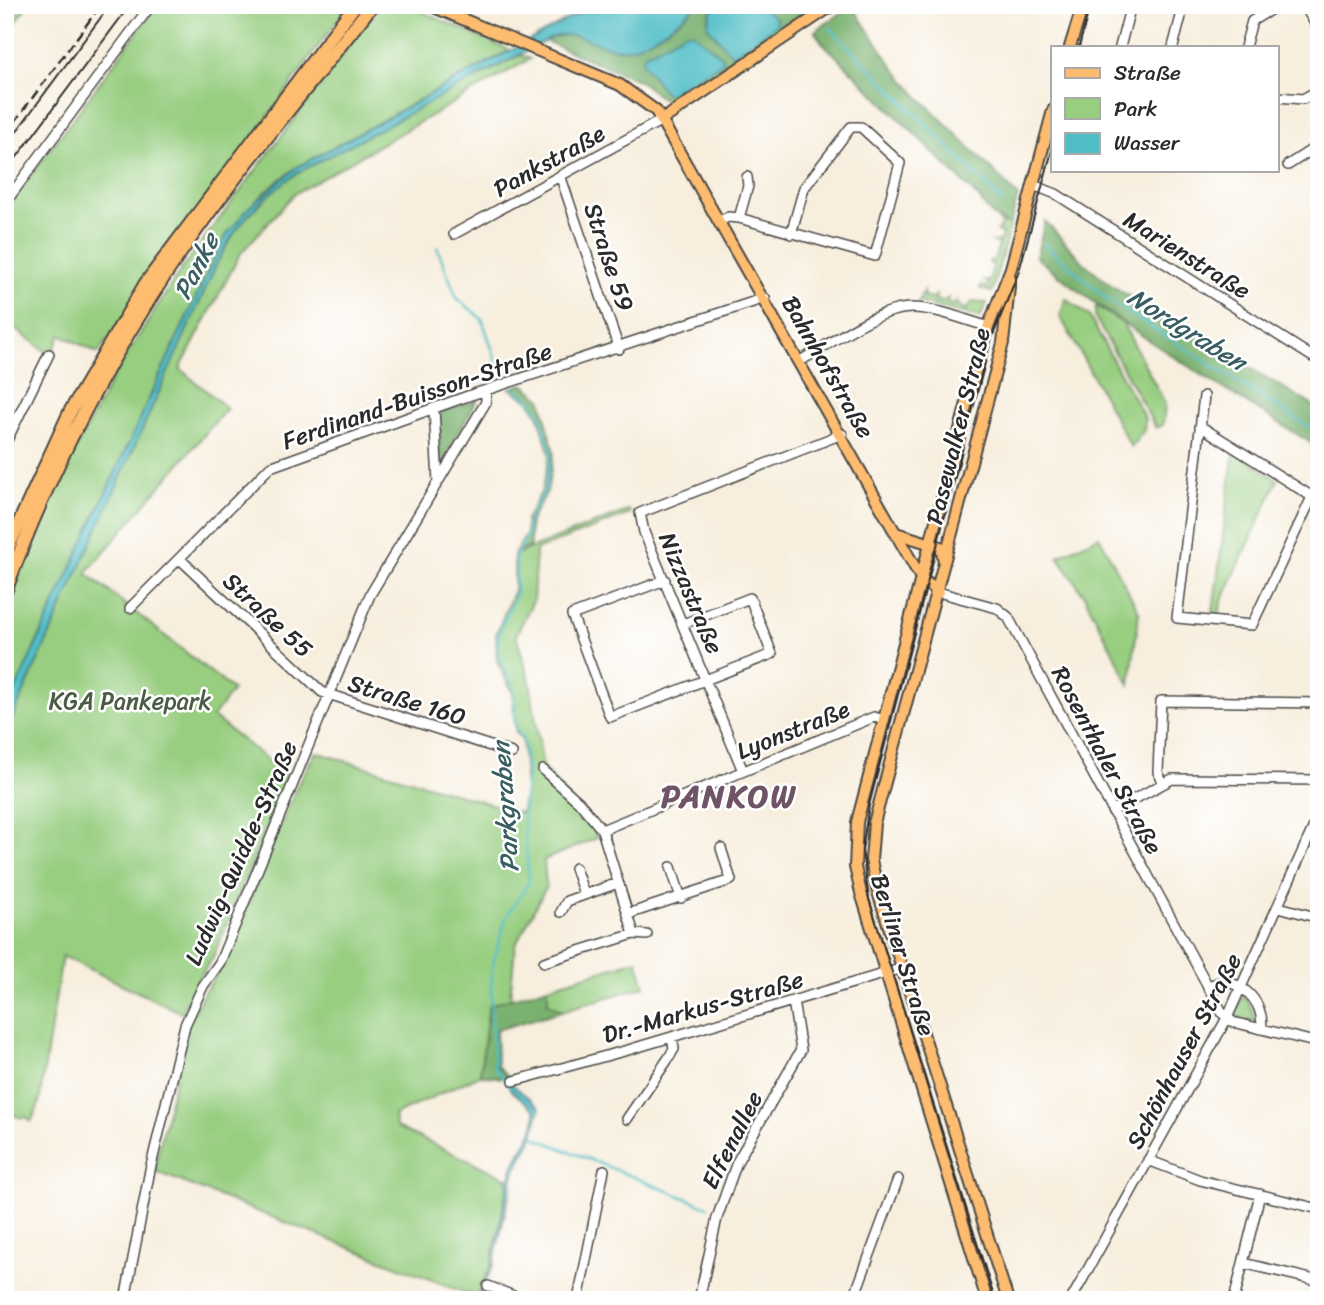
<svg xmlns="http://www.w3.org/2000/svg" width="1324" height="1305" viewBox="0 0 1324 1305" font-family="Sriracha,sans-serif">
  <rect width="100%" height="100%" fill="#fff"/>
  <filter id="ink" filterUnits="userSpaceOnUse"><feTurbulence type="fractalNoise" baseFrequency=".0143" numOctaves="2"/><feDisplacementMap in="SourceGraphic" scale="14" xChannelSelector="R" yChannelSelector="G"/><feConvolveMatrix kernelMatrix="1 2 1 2 8 2 1 2 1" color-interpolation-filters="sRGB"/></filter>
  <filter id="wash" filterUnits="userSpaceOnUse"><feTurbulence type="fractalNoise" baseFrequency=".00686" numOctaves="4" result="noise"/><feDisplacementMap in="SourceGraphic" scale="28" xChannelSelector="R" yChannelSelector="G"/><feGaussianBlur stdDeviation="1.57" result="paint"/><feColorMatrix in="noise" values="0 0 0 0 0 0 0 0 0 0 0 0 0 0 0 0 0 1.4 0 .05"/><feComposite in="paint" operator="in"/></filter>
  <g filter="url(#wash)">
    <rect width="100%" height="100%" fill="#f7eedd"/>
    <!-- green -->
    <path fill="#97ce80" stroke="#617c56" stroke-width="2" d="M 5,5 L 27,5 L 5,41 Z
      M 157,5 L 348,5 L 98,353 L 61,335 L 51,355 L 5,322 L 5,211 Z
      M 380,5 L 407,5 L 510,50 L 297,167 C 262,191 234,220 214,258 L 5,712 L 5,608 L 45,507 L 115,373 L 180,271 Z
      M 520,55 L 530,59 L 294,194 L 240,254 L 180,369 L 227,408 L 86,573 L 233,690 L 213,717 L 288,776 L 213,957 L 195,984 L 182,1013 L 62,956 L 39,1104 L 31,1122 L 25,1116 L 22,1118 L 5,1112 L 5,734 L 218,260 L 241,222 L 283,182 L 358,139 Z
      M 998,220 L 1010,225 L 992,292 L 980,289 L 981,286 L 987,287 L 989,282 L 984,281 L 990,279 L 993,265 L 989,263 L 990,260 L 994,261 L 999,244 L 994,242 L 1000,241 L 1002,233 L 997,231 L 1002,224 Z
      M 923,291 L 924,297 L 932,299 L 936,295 L 935,300 L 943,302 L 948,298 L 947,303 L 955,305 L 957,300 L 959,306 L 967,309 L 972,302 L 987,303 L 980,317 L 918,302 Z
      M 1066,299 L 1089,316 L 1145,419 L 1144,430 L 1131,447 L 1060,316 Z
      M 1096,306 L 1123,324 L 1165,403 L 1163,425 L 1156,428 L 1095,317 Z
      M 1234,451 L 1278,480 L 1221,603 L 1219,619 L 1212,619 Z
      M 629,510 L 630,514 L 536,550 L 533,601 L 516,635 L 530,682 L 543,768 L 592,825 L 597,838 L 544,860 L 546,887 L 515,946 L 510,999 L 489,1005 L 480,1075 L 394,1115 L 396,1127 L 509,1179 L 491,1266 L 476,1297 L 154,1171 L 187,1026 L 204,992 L 223,965 L 298,784 L 316,752 L 521,813 L 526,790 L 522,740 L 516,733 L 514,720 L 513,693 L 497,661 L 496,634 L 514,590 L 514,555 Z
      M 1099,536 L 1139,612 L 1130,685 L 1085,597 L 1058,556 Z
      M 637,960 L 645,986 L 562,1011 L 548,1003 L 548,987 Z
      M 1243,996 L 1246,997 L 1257,1022 L 1234,1016 Z"/>
    <!-- forest -->
    <path fill="#79b16e" stroke="#526e4c" stroke-width="2" d="M 696,5 L 713,5 L 708,20 L 776,18 L 758,5 L 815,5 L 671,102 L 666,102 L 640,81 L 545,41 C 578,25 585,43 617,48 C 638,51 682,21 696,5 Z
      M 852,6 L 894,68 L 919,97 L 1018,196 L 1010,225 C 995,219 987,212 980,199 L 822,42 L 815,31 Z
      M 1045,221 L 1084,263 L 1111,285 L 1319,409 L 1319,448 C 1222,387 1124,330 1036,257 Z
      M 523,384 L 541,398 L 554,452 L 547,492 L 530,521 L 530,547 L 515,553 L 526,535 L 526,520 L 542,491 L 550,455 L 538,414 L 529,401 L 510,388 Z
      M 477,400 L 440,466 L 438,413 Z
      M 548,987 L 548,1003 L 562,1011 L 496,1030 L 497,1066 L 511,1079 L 480,1075 L 489,1005 Z"/>
    <!-- water -->
    <path fill="#4fbdc6" stroke="#3d7478" stroke-width="2" d="M 594,5 L 696,5 C 682,20 640,50 620,49 C 595,47 575,27 551,38 L 299,172 C 264,195 237,222 218,261 L 5,734 L 5,712 L 214,258 L 227,234 L 249,207 L 297,167 Z
      M 713,5 L 758,5 L 776,18 L 777,25 L 732,55 L 707,26 Z
      M 686,32 L 692,32 L 723,57 L 723,62 L 667,95 L 642,62 L 644,55 Z
      M 512,1084 L 540,1108 L 531,1142 L 515,1170 L 493,1266 L 477,1300 L 473,1300 C 502,1270 499,1203 514,1165 C 522,1145 538,1134 535,1110 L 511,1090 L 508,1085 Z"/>
    <g fill="none" stroke-linecap="round" stroke-linejoin="round">
      <!-- stream -->
      <path stroke="#4fbdc6" stroke-width="2.5" d="M 830,28 L 1003,202
        M 1044,244 L 1107,299 L 1319,433
        M 437,247 L 457,298 L 482,319 L 498,366 L 507,376
        M 510,1086 L 495,1068 L 491,1011 L 492,967 L 506,917 L 529,882 L 523,812 L 527,774 L 523,738 L 518,733 L 515,719 L 514,688 L 499,658 L 498,636 L 516,593 L 516,555 L 527,535 L 528,520 L 545,491 L 551,453 L 540,414 L 530,400 L 512,387
        M 534,1134 L 536,1138 L 708,1207"/>
    </g>
  </g>
  <g filter="url(#ink)">
    <g fill="none" stroke-linecap="round" stroke-linejoin="round">
      <defs>
        <path id="minor" d="M 1304,5 L 1319,30
          M 1120,47 L 1131,5
          M 1173,47 L 1184,5
          M 1245,47 L 1252,21 L 1278,5
          M 1277,97 L 1303,99 L 1319,90
          M 1288,165 L 1319,145
          M 561,178 L 619,349
          M 1033,185 L 1056,194 L 1319,361
          M 5,203 L 151,5
          M 739,218 L 748,186 L 747,177
          M 720,221 L 728,217 L 739,218 L 875,256 L 900,163 L 861,127 L 851,127 L 804,188 L 791,234
          M 454,234 L 662,120
          M 800,361 C 831,344 878,307 913,308 C 937,308 964,320 987,326
          M 1204,396 L 1177,618 L 1252,625 L 1312,497
          M 434,409 L 438,482
          M 1200,426 L 1319,501
          M 5,444 L 49,354
          M 181,560 L 322,692 L 512,753
          M 665,580 L 572,615 L 610,717 L 772,654 L 750,598 L 683,624
          M 938,592 L 997,608 L 1008,617 L 1223,1014 L 1233,1022 L 1319,1043
          M 130,608 L 270,467 L 468,396 L 765,298
          M 543,770 L 579,802 L 602,830
          M 743,771 L 644,532 L 640,513 L 842,434
          M 1162,782 L 1158,772 L 1161,701 L 1319,703
          M 1112,811 L 1172,779 L 1319,780
          M 602,830 L 874,717 L 884,720
          M 602,830 L 634,934
          M 671,867 L 681,898
          M 575,868 L 584,894
          M 1279,907 L 1319,918
          M 561,912 L 567,901 L 618,883
          M 628,914 L 731,880 L 721,848
          M 544,962 L 634,934 L 647,935
          M 1208,987 C 1234,970 1267,1002 1261,1029
          M 514,1081 L 628,1050 L 903,968
          M 627,1119 L 668,1059 L 674,1049 L 672,1037
          M 1148,1160 L 1200,1180 L 1319,1209
          M 1243,1263 L 1319,1281
          M 488,1286 L 524,1300
          M 125,1300 L 150,1170 L 185,1025 L 203,986 L 220,962 L 370,595 L 486,402 L 486,390
          M 578,1300 L 604,1170
          M 699,1300 L 717,1218 L 737,1162 L 801,1050 L 793,1001
          M 853,1300 L 898,1179
          M 1071,1300 L 1227,1018 L 1319,815
          M 1234,1300 L 1260,1194"/>
        <path id="major" d="M 429,5 L 620,85 L 656,111 L 921,578 L 938,592
          M 1070,47 L 1083,5
          M 662,120 L 833,5
          M 899,534 L 941,547 L 944,561
          M 987,1300 L 861,893 L 855,867 L 857,822 L 984,338 L 1011,268 L 1053,110
          M 1008,1300 L 877,889 L 871,860 L 874,823 L 1003,343 L 1010,278"/>
        <path id="highway" d="M 5,554 L 70,412 L 146,283 L 355,5
          M 5,592 C 41,492 88,397 145,306 C 211,200 295,104 372,5"/>
      </defs>
      <!-- minor casing -->
      <use href="#minor" stroke="#4a4846" stroke-width="12"/>
      <!-- major casing -->
      <use href="#major" stroke="#4a4846" stroke-width="14"/>
      <!-- highway casing -->
      <use href="#highway" stroke="#4a4846" stroke-width="16"/>
      <!-- minor -->
      <use href="#minor" stroke="#fff" stroke-width="9"/>
      <!-- major -->
      <use href="#major" stroke="#fdbc6f" stroke-width="10"/>
      <!-- highway -->
      <use href="#highway" stroke="#fdbc6f" stroke-width="12"/>
      <!-- tram -->
      <path stroke="#2b2b2b" stroke-width="2" d="M 1079,47 L 1090,5
        M 5,147 L 110,5
        M 5,173 L 130,5
        M 995,1300 L 869,899 L 862,850 L 869,805 L 991,340 L 1019,271 L 1053,147"/>
      <!-- rail -->
      <path stroke="#2b2b2b" stroke-width="2.5" stroke-dasharray="10 5" stroke-linecap="butt" d="M 5,135 L 101,5"/>
    </g>
  </g>
  <g text-anchor="middle" stroke-width="5" stroke-linejoin="round" paint-order="stroke">
    <!-- street labels -->
    <g font-size="24" fill="#2b2b2b" stroke="#fff">
      <text transform="translate(549 161) rotate(-29)" y="8">Pankstraße</text>
      <text transform="translate(1187 255) rotate(32)" y="8">Marienstraße</text>
      <text transform="translate(609 257) rotate(72)" y="8">Straße 59</text>
      <text transform="translate(828 367) rotate(60)" y="8">Bahnhofstraße</text>
      <text transform="translate(417 396) rotate(-19)" y="8">Ferdinand-Buisson-Straße</text>
      <text transform="translate(958 426) rotate(-76)" y="8">Pasewalker Straße</text>
      <text transform="translate(691 593) rotate(67)" y="8">Nizzastraße</text>
      <text transform="translate(268 615) rotate(43)" y="8">Straße 55</text>
      <text transform="translate(407 700) rotate(17)" y="8">Straße 160</text>
      <text transform="translate(793 730) rotate(-22)" y="8">Lyonstraße</text>
      <text transform="translate(1107 760) rotate(62)" y="8">Rosenthaler Straße</text>
      <text transform="translate(241 853) rotate(-66)" y="8">Ludwig-Quidde-Straße</text>
      <text transform="translate(903 955) rotate(73)" y="8">Berliner Straße</text>
      <text transform="translate(703 1007) rotate(-16)" y="8">Dr.-Markus-Straße</text>
      <text transform="translate(1184 1051) rotate(-62)" y="8">Schönhauser Straße</text>
      <text transform="translate(732 1140) rotate(-63)" y="8">Elfenallee</text>
    </g>
    <!-- park labels -->
    <g font-size="24" fill="#4b5c44" stroke="#fff">
      <text x="130" y="709">KGA Pankepark</text>
    </g>
    <!-- water labels -->
    <g font-size="26" font-style="italic" fill="#385e61" stroke="#fff">
      <text transform="translate(196 266) rotate(-63)" y="9">Panke</text>
      <text transform="translate(1187 329) rotate(32)" y="9">Nordgraben</text>
      <text transform="translate(505 807) rotate(-94)" y="9">Parkgraben</text>
    </g>
    <!-- district labels -->
    <g font-size="32" font-weight="bold" letter-spacing="2" fill="#6f5466" stroke="#fff">
      <text x="729" y="807">PANKOW</text>
    </g>
  </g>
  <!-- margin -->
  <rect width="1324" height="1305" fill="none" stroke="#fff" stroke-width="28"/>
  <!-- legend -->
  <rect x="1051" y="46" width="228" height="126" fill="#ffffff" stroke="#aaaaaa" stroke-width="2"/>
  <rect x="1065" y="68" width="35" height="10" fill="#fdbc6f" stroke="#aaaaaa" stroke-width="2"/>
  <text x="1114" y="80" font-size="21" fill="#2b2b2b">Straße</text>
  <rect x="1065" y="98" width="35" height="21" fill="#97ce80" stroke="#aaaaaa" stroke-width="2"/>
  <text x="1114" y="116" font-size="21" fill="#2b2b2b">Park</text>
  <rect x="1065" y="133" width="35" height="21" fill="#4fbdc6" stroke="#aaaaaa" stroke-width="2"/>
  <text x="1114" y="150" font-size="21" fill="#2b2b2b">Wasser</text>
</svg>
